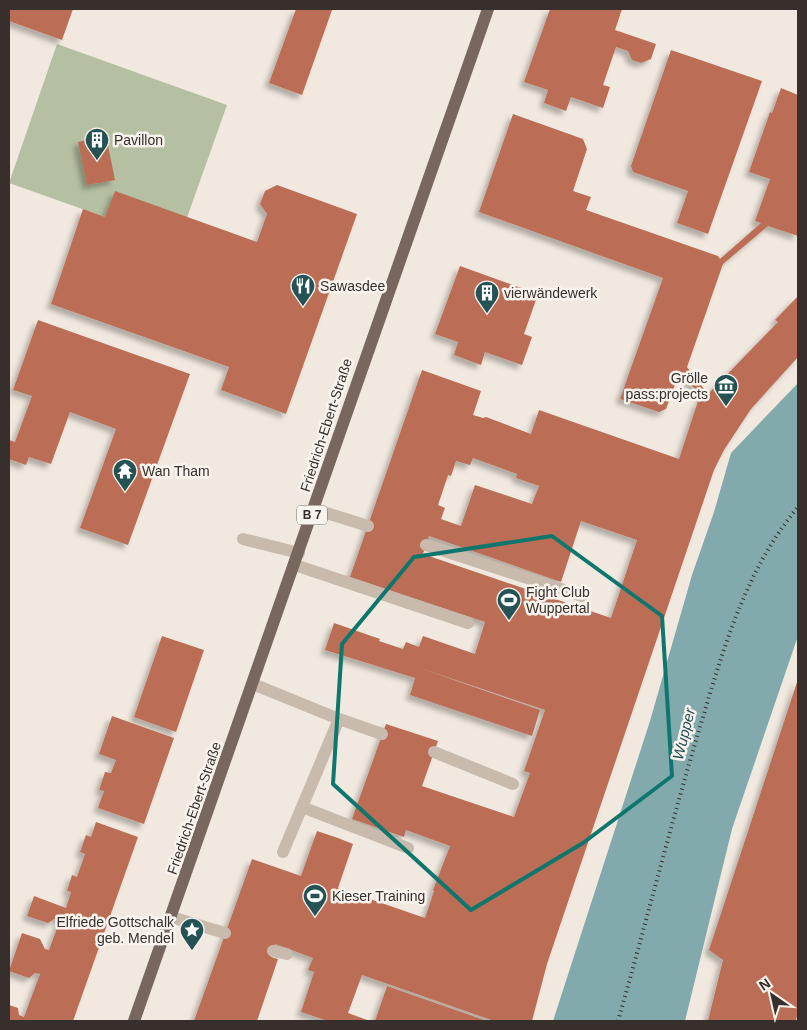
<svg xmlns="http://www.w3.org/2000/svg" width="807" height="1030" viewBox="0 0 807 1030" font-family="Helvetica,sans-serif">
  <defs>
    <filter id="shadow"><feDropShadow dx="-4.5" dy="4.5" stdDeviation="2.5" flood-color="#0004"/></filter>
  </defs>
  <rect width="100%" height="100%" fill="#f1e9e0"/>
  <!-- green -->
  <path fill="#b5bfa1" d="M 57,44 L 227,105 L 178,243 L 9,183 Z"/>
  <!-- water -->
  <path fill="#82aaac" d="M 798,383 L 798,636 L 732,829 L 685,1021 L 553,1021 L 650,721 L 692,575 L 714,512 L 731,453 Z"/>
  <!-- building -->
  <path fill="#bb6e55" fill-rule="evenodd" filter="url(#shadow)" d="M 9,9 L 73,9 L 62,40 L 9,21 Z
    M 296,9 L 332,10 L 302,95 L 269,83 Z
    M 550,9 L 622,9 L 615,30 L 656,44 L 651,59 L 641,63 L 632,60 L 628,51 L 616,47 L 603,85 L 610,87 L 603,108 L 571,97 L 566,111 L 544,103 L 548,90 L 524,82 Z
    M 671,50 L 762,81 L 708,234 L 677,223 L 688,191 L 633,172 L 631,166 Z
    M 781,88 L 798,95 L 798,236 L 768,226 L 723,264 L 687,367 L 708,394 L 778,322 L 775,320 L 798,296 L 798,357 L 751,409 L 724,450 L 714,470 L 547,964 L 532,1021 L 494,1021 L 362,975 L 348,1013 L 370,1021 L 328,1021 L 301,1012 L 314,972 L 308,970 L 313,958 L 275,944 L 271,957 L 278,959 L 257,1021 L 194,1021 L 252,859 L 301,876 L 317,831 L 338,838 L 353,844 L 338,888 L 425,918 L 434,891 L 433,890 L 450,846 L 406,830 L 404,837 L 352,819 L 386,724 L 438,741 L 422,786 L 514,817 L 530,773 L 524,771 L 545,710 L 417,667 L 540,710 L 532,736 L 410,695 L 415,678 L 325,650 L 334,623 L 380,639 L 379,641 L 403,649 L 406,642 L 419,647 L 423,636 L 475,654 L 485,622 L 350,577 L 422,370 L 481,391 L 473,415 L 483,418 L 486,417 L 531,434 L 539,410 L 679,459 L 698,401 L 700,402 L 703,399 L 680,371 L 666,409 L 659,412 L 620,399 L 663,278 L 479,212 L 513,114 L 583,139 L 587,149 L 573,191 L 591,197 L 586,210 L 718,256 L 720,259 L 761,223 L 755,221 L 770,179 L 749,172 L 770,112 L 772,113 ZM 473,458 L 517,474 L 516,478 L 539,486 L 532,504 L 475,485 L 461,526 L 441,519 L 445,508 L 438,505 L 448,475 L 451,476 L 456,461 L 470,465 ZM 581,521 L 637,540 L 611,618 L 423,554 L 429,536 L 561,582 Z
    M 106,136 L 115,180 L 87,185 L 78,142 Z
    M 277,185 L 357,214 L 286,414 L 221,390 L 229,367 L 51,304 L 83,209 L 105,217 L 115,191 L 257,242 L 267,214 L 260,204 L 265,191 Z
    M 460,266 L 538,294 L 524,334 L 532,337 L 522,365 L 485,352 L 481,365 L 454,355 L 458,342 L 435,334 Z
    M 38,320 L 190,374 L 128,545 L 80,528 L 116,429 L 70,412 L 51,464 L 29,457 L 26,465 L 9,459 L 9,440 L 15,442 L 32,396 L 13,390 Z
    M 162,636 L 204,650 L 176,732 L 134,717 Z
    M 798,679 L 798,1011 L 796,1021 L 708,1021 L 723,960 L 709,950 Z
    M 112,716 L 174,738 L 144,824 L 98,808 L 104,791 L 99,790 L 105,772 L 111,773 L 116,760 L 99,754 Z
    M 96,822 L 138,837 L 73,1021 L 9,1021 L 9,1005 L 18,1008 L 19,1015 L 24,1017 L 40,974 L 35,973 L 29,978 L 9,971 L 22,933 L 40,939 L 45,949 L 49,950 L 60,920 L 56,918 L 48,923 L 27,916 L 34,896 L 66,908 L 71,892 L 67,891 L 72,875 L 77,877 L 85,854 L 80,852 L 86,835 L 91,837 Z
    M 387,986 L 487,1021 L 375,1021 Z"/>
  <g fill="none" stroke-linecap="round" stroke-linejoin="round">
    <!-- lane -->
    <path stroke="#c8baad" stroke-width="12" d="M 314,509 L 368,526
      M 243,539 L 299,553
      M 426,545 L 582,596
      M 295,565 L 468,623
      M 253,684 L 339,719 L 283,852
      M 339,719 L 382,734
      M 434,752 L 513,784
      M 302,807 L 408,848
      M 171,917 L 225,933
      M 273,951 L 287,954"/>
    <!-- primary -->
    <path stroke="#78675e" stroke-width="12" d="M 134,1021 L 488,9"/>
    <!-- rail -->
    <path stroke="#372f2b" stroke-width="4" stroke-dasharray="1 4" stroke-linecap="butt" d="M 618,1021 C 645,927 669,831 697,737 C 721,657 743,573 798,507"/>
  </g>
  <!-- marked area -->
  <path fill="none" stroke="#0f766e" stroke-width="4" stroke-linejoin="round" d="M 552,536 L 662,616 L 672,776 L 583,843 L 471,910 L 333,784 L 342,644 L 414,557 Z"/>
  <!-- icons -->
  <defs>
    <symbol id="building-pin" viewBox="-11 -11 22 30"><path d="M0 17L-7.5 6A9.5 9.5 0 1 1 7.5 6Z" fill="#245255" stroke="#f9f3ed"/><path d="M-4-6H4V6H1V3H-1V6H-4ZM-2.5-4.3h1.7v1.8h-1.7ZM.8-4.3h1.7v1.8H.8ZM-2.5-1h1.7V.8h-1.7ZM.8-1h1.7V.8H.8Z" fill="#fff"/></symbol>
    <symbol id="restaurant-pin" viewBox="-11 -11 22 30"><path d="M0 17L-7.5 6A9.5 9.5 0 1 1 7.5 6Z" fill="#245255" stroke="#f9f3ed"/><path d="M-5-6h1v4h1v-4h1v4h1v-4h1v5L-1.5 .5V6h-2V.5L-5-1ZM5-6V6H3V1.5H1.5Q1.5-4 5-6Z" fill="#fff"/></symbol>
    <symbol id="museum-pin" viewBox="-11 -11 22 30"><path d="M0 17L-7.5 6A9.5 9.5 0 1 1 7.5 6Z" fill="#245255" stroke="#f9f3ed"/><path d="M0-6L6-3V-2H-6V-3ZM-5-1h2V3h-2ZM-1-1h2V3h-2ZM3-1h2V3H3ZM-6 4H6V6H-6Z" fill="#fff"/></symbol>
    <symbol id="temple-pin" viewBox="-11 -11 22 30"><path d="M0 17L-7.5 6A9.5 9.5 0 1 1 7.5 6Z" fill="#245255" stroke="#f9f3ed"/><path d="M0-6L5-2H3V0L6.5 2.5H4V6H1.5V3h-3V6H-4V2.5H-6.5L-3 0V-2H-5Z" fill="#fff"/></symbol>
    <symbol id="stadium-pin" viewBox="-11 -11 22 30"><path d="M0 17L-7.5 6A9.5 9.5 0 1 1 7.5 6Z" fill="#245255" stroke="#f9f3ed"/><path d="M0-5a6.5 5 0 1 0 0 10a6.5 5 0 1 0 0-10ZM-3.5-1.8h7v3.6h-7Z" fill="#fff"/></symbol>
    <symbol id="sight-pin" viewBox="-11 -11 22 30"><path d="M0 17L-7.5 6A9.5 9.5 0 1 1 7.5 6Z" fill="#245255" stroke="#f9f3ed"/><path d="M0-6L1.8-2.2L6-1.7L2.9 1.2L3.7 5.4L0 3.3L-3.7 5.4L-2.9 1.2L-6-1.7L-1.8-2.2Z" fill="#fff"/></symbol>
  </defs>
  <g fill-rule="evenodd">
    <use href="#building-pin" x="83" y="126" width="28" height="38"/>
    <use href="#restaurant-pin" x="289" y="272" width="28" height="38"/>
    <use href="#building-pin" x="473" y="279" width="28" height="38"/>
    <use href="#museum-pin" x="712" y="372" width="28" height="38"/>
    <use href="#temple-pin" x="111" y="457" width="28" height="38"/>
    <use href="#stadium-pin" x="495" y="586" width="28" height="38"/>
    <use href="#stadium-pin" x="301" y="882" width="28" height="38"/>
    <use href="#sight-pin" x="178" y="916" width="28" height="38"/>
  </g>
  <g text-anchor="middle" stroke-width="5" stroke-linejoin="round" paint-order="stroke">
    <!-- shield labels -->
    <rect fill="#f9f3ed" stroke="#716a65" stroke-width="1" x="297" y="505.5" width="30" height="19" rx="4"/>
    <g font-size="12" font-weight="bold" fill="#372f2b">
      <text x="312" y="519">B 7</text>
    </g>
    <!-- poi labels -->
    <g font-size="14" fill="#372f2b" stroke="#f9f3ed" text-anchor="start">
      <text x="114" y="145">Pavillon</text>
      <text x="320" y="291">Sawasdee</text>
      <text x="504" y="298">vierwändewerk</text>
      <text x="708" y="383" text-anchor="end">Grölle<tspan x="708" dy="16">pass:projects</tspan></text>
      <text x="142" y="476">Wan Tham</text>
      <text x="526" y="597">Fight Club<tspan x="526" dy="16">Wuppertal</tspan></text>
      <text x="332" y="901">Kieser Training</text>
      <text x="174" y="927" text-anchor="end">Elfriede Gottschalk<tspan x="174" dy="16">geb. Mendel</tspan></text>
    </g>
    <!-- street labels -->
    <g font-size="14" fill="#372f2b" stroke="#f9f3ed">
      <text transform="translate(326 425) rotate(-72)" y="5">Friedrich-Ebert-Straße</text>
      <text transform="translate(194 808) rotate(-71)" y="5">Friedrich-Ebert-Straße</text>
    </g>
    <!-- water labels -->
    <g font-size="15" font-style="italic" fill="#245255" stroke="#f9f3ed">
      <text transform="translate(684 734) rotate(-76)" y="5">Wupper</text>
    </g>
  </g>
  <!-- border -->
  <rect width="807" height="1030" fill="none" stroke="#372f2b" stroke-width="20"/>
  <!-- north arrow -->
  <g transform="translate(772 995) rotate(326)" stroke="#f9f3ed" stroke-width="4" paint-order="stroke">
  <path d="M0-4L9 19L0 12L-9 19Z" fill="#372f2b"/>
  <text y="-8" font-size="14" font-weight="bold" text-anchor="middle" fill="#372f2b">N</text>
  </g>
</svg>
